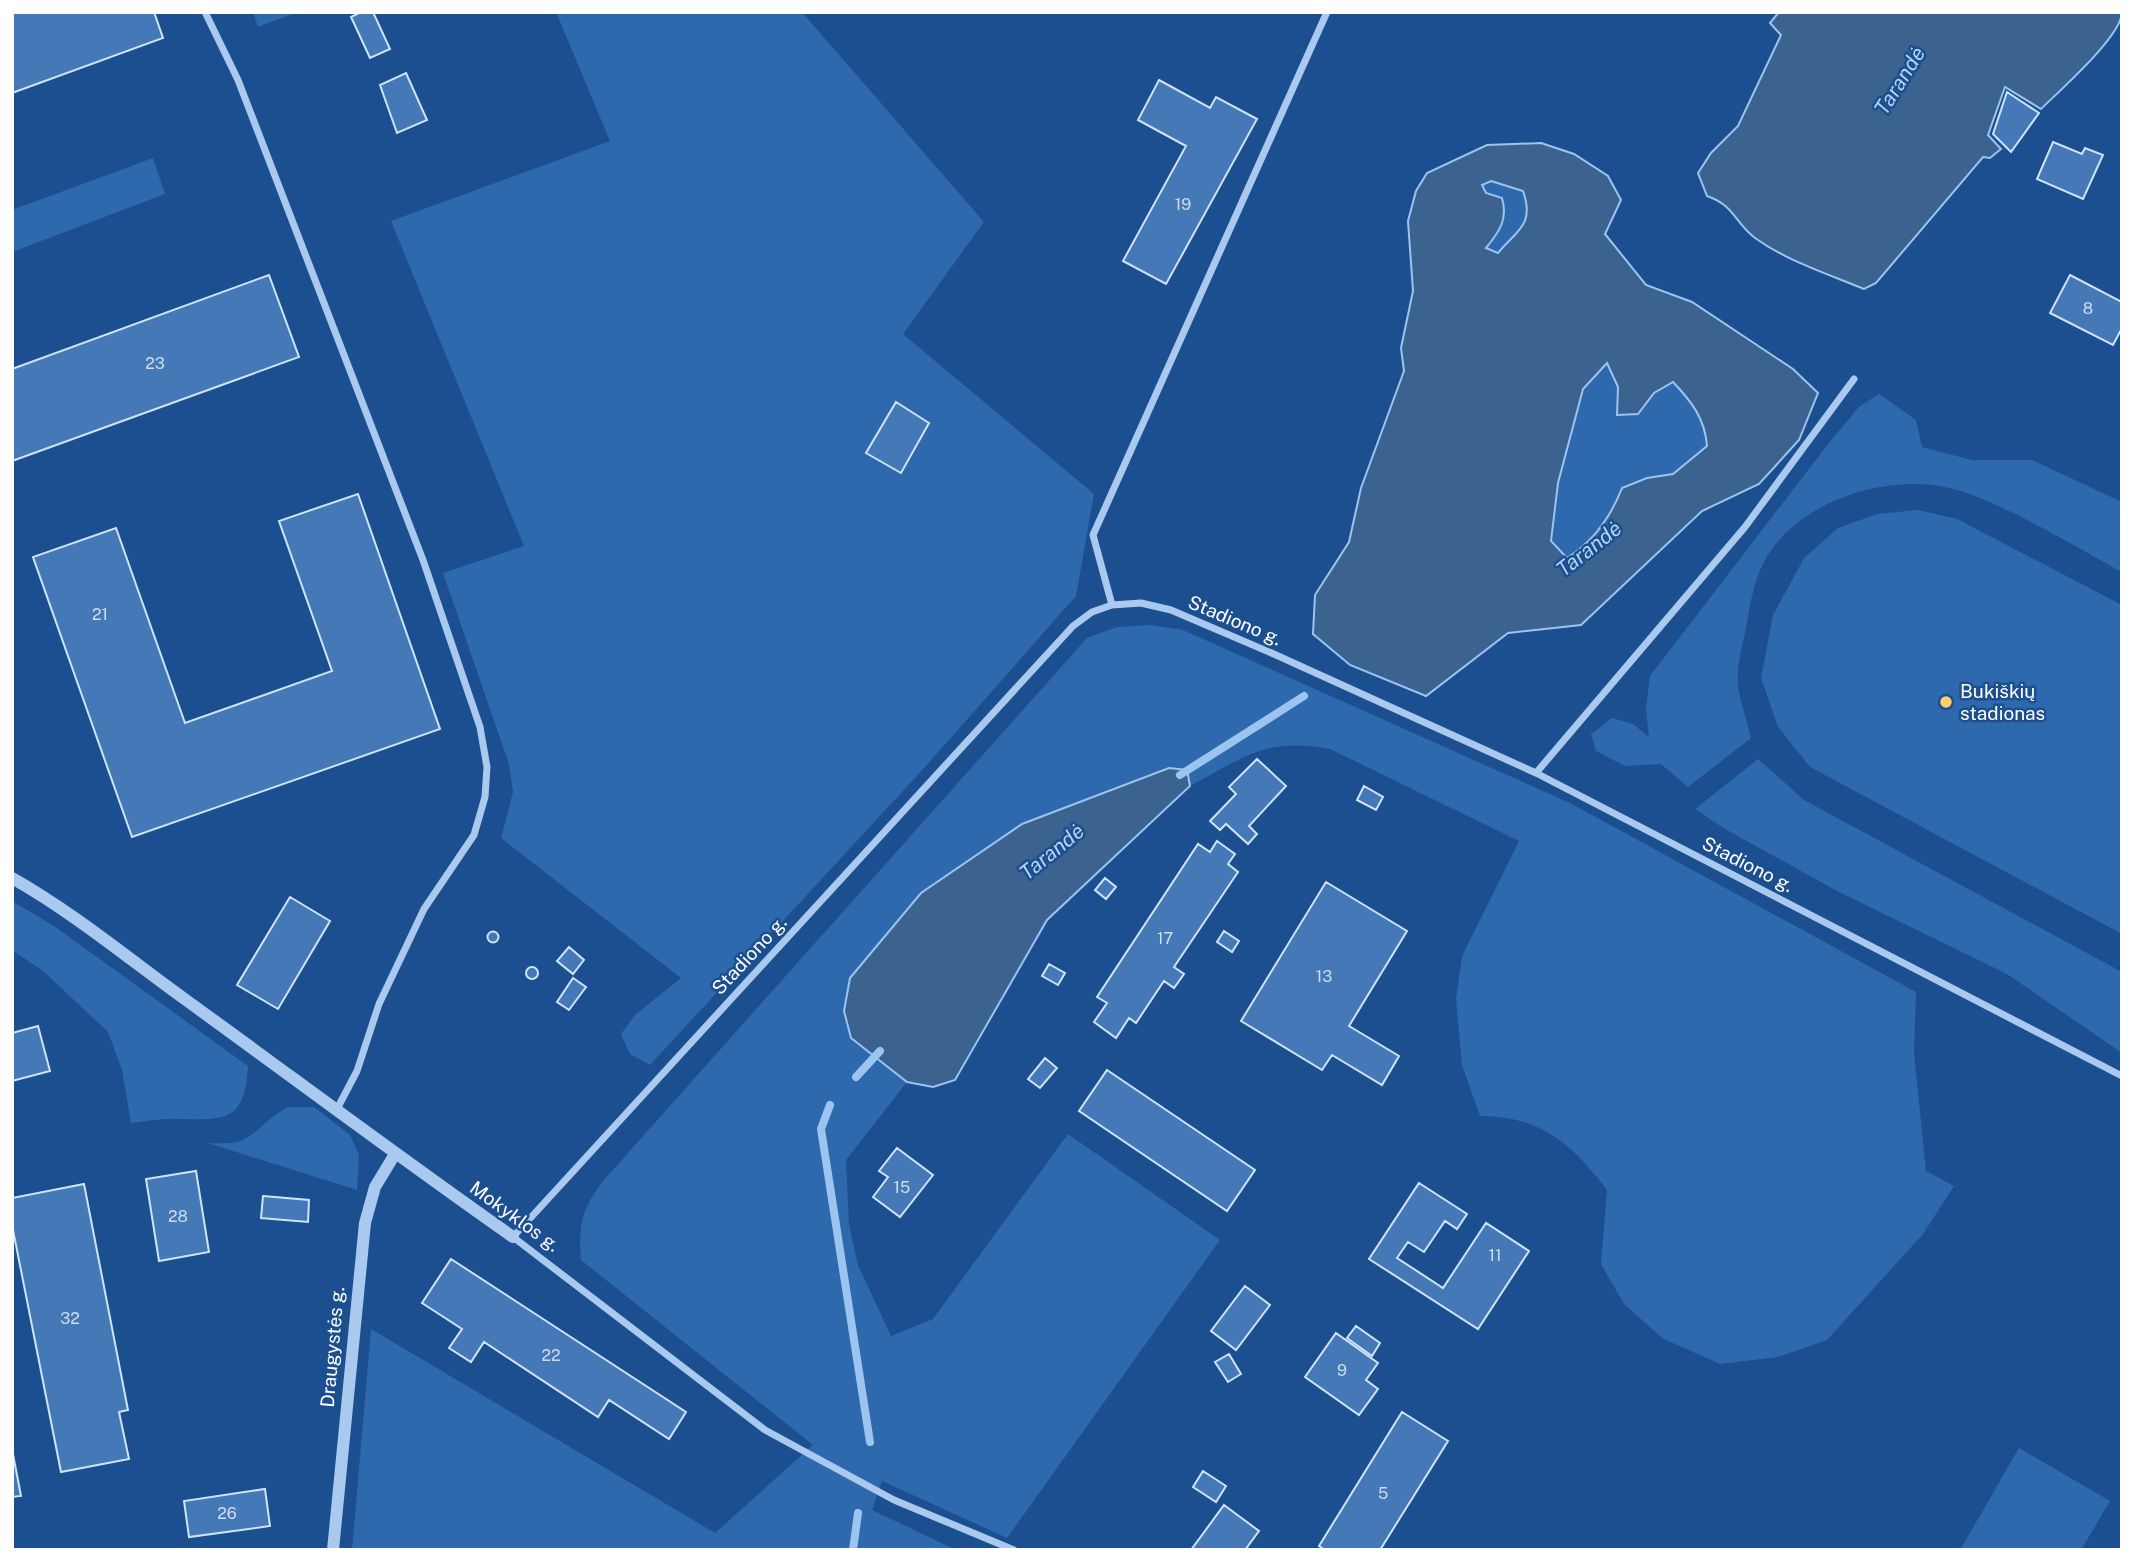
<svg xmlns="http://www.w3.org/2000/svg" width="2134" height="1562" viewBox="0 0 2134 1562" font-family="'Public Sans',sans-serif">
  <rect width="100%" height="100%" fill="#1b4f8f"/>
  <!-- green -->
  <path fill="#2e69ad" d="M 253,12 L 298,12 L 258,27 Z
    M 556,12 L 802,12 L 984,222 L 903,334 L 1094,494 L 1076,596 L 926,766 L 650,1065 L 630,1054 L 621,1034 L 635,1015 L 681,978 L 501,838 L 513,792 L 509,764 L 443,573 L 524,546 L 391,221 L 610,141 Z
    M 153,158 L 165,194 L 12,252 L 12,210 Z
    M 1491,180 L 1523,191 C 1535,226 1517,229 1498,253 L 1486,248 C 1500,232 1508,219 1502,198 L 1486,193 L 1482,185 Z
    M 1607,363 L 1618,387 L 1617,414 L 1638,414 L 1654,393 L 1673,382 C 1692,402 1704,419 1707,447 L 1673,474 L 1647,478 L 1623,488 C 1611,516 1593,541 1567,558 L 1551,542 L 1558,483 L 1583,389 Z
    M 1879,394 L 1916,420 L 1922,447 L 1972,460 L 2032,460 L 2122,502 L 2122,572 C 2073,546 1991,494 1939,486 C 1877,476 1795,504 1764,562 C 1753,583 1750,606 1746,629 C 1742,646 1736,669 1738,687 C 1741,704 1747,721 1751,738 L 1688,787 L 1661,764 L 1625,766 L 1596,751 L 1591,734 L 1612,718 L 1633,724 L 1649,737 L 1646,709 L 1650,676 L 1828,444 L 1859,407 Z
    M 1918,510 L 1957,519 L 2122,605 L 2122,934 L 1810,767 L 1778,727 L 1761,678 L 1773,615 L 1804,558 L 1838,528 L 1877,514 Z
    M 1150,625 L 1183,630 L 1570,803 L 1916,992 L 1914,1053 L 1926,1171 L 1954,1186 L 1923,1234 L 1827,1340 L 1778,1357 L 1720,1364 L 1662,1338 L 1624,1304 L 1601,1264 L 1607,1190 C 1572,1144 1541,1116 1480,1116 L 1462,1065 L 1456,999 L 1462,956 L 1519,841 L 1330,749 C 1264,737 1245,757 1190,786 L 1187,770 L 1169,769 L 1022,824 L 921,893 L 850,978 L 844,1011 L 851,1038 L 907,1082 L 846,1160 L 849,1225 L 858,1265 L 891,1336 L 933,1319 L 1068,1134 L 1220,1240 L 1007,1538 L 882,1481 L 872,1510 L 956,1550 L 352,1550 L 371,1329 L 715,1533 L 813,1445 L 581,1260 C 578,1224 582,1209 603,1181 L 1087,638 L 1117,627 Z
    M 1758,759 L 1804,800 L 2122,972 L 2122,1053 L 2007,974 L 1837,891 L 1725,829 L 1695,809 Z
    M 12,901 L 54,926 L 248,1066 C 245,1120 228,1120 180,1119 C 164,1118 147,1121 131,1123 L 122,1070 L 108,1032 L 43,971 L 12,950 Z
    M 288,1107 L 314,1107 L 350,1135 L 359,1155 L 357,1190 L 208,1143 C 217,1143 228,1144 237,1142 C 256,1137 268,1116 288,1107 Z
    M 2019,1448 L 2110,1501 L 2081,1550 L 1960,1550 Z"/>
  <!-- water -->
  <path fill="#3c6290" stroke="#9cc4f0" stroke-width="2" fill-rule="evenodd" d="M 1779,12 L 2122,12 C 2122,36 2059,91 2041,109 L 2005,87 L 1988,135 L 2001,149 L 1990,158 L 1983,157 L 1876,283 L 1864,289 C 1828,274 1787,261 1755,238 C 1735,223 1734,205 1707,196 L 1698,173 L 1711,153 L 1738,126 L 1781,35 L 1770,23 Z
    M 1541,143 L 1574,154 L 1608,176 L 1621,200 L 1605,234 L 1646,285 L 1692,302 L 1793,369 L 1818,393 L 1799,440 L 1759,484 L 1702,511 L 1581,625 L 1508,633 L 1426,696 L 1350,665 L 1313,634 L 1315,595 L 1349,542 L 1361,488 L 1404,371 L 1401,348 L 1413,291 L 1408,221 L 1416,191 L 1427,173 L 1487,145 ZM 1491,181 L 1523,191 C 1535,225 1517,230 1498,253 L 1486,248 C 1500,231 1508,219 1502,198 L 1486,193 L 1482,185 ZM 1607,363 L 1618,387 L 1617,415 L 1638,414 L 1654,393 L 1673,382 C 1692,402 1705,419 1707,446 L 1673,474 L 1647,478 L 1622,488 C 1611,516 1593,542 1567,558 L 1551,541 L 1558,483 L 1583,389 Z
    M 1169,768 L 1187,770 L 1190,786 L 1047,920 L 955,1080 L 933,1087 L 907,1082 L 851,1038 L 844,1011 L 850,978 L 921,893 L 1022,824 Z"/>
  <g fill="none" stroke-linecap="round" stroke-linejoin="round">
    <!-- stream -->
    <path stroke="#9cc4f0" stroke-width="8" d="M 1180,775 L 1304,696
      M 856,1077 L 880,1051
      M 830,1105 L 821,1129 L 870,1442
      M 853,1550 L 858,1513"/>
  </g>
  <!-- building -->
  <path fill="#4478b7" stroke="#cfe3fa" stroke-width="2" d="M 12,12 L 154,12 L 163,38 L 12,93 Z
    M 361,12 L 373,12 L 390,49 L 370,58 L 351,17 Z
    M 406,73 L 427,120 L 397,133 L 380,85 Z
    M 1159,80 L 1210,108 L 1216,97 L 1257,119 L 1166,284 L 1123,261 L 1186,146 L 1138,120 Z
    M 2007,92 L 2039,113 L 2011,152 L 1993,134 Z
    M 2053,142 L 2082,154 L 2085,148 L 2103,155 L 2083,199 L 2037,179 Z
    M 269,275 L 299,357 L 12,461 L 12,369 Z
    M 2070,275 L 2122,302 L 2122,328 L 2113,345 L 2050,313 Z
    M 896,402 L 929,423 L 901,473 L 866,453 Z
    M 358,494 L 440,729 L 132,837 L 33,557 L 116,528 L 185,723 L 332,671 L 279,521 Z
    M 1257,759 L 1286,786 L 1249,826 L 1257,834 L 1248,844 L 1226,824 L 1220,830 L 1210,821 L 1236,794 L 1229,787 Z
    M 1364,786 L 1383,797 L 1376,810 L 1357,800 Z
    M 1217,841 L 1235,854 L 1228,864 L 1238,872 L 1174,967 L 1184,974 L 1174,988 L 1164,981 L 1136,1023 L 1129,1018 L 1116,1038 L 1094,1022 L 1107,1003 L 1097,997 L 1198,844 L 1210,852 Z
    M 1105,878 L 1116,887 L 1106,899 L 1095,890 Z
    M 1326,882 L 1407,931 L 1349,1026 L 1399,1056 L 1382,1085 L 1332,1055 L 1322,1070 L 1241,1021 Z
    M 290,897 L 330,921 L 278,1009 L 237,985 Z
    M 1224,931 L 1239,941 L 1232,952 L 1217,942 Z
    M487.5 937a5.5 5.5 0 1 1 11 0a5.5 5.5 0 1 1-11 0Z
    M 569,947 L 584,960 L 573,974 L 557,961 Z
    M 1049,964 L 1065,973 L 1058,985 L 1042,976 Z
    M526 973a6 6 0 1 1 12 0a6 6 0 1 1-12 0Z
    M 573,978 L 586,987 L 569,1010 L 557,1002 Z
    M 38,1026 L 50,1071 L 12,1081 L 12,1033 Z
    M 1045,1058 L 1057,1068 L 1040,1088 L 1028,1079 Z
    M 1107,1070 L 1255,1170 L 1227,1211 L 1079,1111 Z
    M 897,1148 L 933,1175 L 900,1217 L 873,1197 L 888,1177 L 879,1171 Z
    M 196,1171 L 209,1252 L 159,1261 L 146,1179 Z
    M 1419,1183 L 1467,1214 L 1457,1229 L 1445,1221 L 1424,1252 L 1408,1242 L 1397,1258 L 1443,1288 L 1486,1223 L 1529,1251 L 1478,1329 L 1369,1259 Z
    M 84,1184 L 128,1410 L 119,1412 L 129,1459 L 61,1472 L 12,1225 L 12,1198 Z
    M 263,1196 L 309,1200 L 308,1222 L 261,1218 Z
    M 451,1259 L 686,1412 L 669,1439 L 609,1400 L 598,1417 L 484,1342 L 471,1362 L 449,1348 L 462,1329 L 422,1303 Z
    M 1245,1286 L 1270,1305 L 1236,1350 L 1211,1331 Z
    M 1356,1326 L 1380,1343 L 1372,1356 L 1347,1338 Z
    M 1336,1333 L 1378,1363 L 1366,1380 L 1378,1389 L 1359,1415 L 1305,1377 Z
    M 1229,1354 L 1241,1374 L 1228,1382 L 1215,1362 Z
    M 1402,1412 L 1448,1441 L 1380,1550 L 1325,1550 L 1319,1546 Z
    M 12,1449 L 21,1496 L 12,1497 Z
    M 1203,1471 L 1226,1486 L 1216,1502 L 1193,1487 Z
    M 265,1489 L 270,1526 L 189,1537 L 184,1501 Z
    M 1224,1505 L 1259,1531 L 1245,1550 L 1191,1550 Z"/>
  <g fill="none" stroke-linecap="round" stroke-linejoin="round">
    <!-- minor -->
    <path stroke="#a9c9ee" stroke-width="7" d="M 205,12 L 238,80 L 423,560 L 480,727 L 487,767 L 485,797 L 474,835 L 424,909 L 379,1004 L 357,1071 L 337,1109
      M 1112,605 L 1093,535 L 1327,12
      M 1536,773 L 1745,527 L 1854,379
      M 1014,1550 L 894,1500 L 765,1430 L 513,1237 L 1073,626 L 1092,612 L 1112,605 L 1141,603 L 1171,610 L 1276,655 L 1536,773 L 2122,1076"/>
    <!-- tertiary -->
    <path stroke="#a9c9ee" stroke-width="12" d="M 12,878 C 74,913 129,959 186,1000 C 295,1079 403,1160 513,1237
      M 333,1550 L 365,1223 L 375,1187 L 395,1154"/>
  </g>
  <!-- markers -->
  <circle fill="#ffd166" stroke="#1b4f8f" stroke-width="2.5" cx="1946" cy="702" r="7"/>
  <g text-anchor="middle" stroke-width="5" stroke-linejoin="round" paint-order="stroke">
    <!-- number labels -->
    <g font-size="16" fill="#d0dded">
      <text x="1183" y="210">19</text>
      <text x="2088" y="314">8</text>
      <text x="155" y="369">23</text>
      <text x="100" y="620">21</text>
      <text x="1165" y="944">17</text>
      <text x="1324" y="982">13</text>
      <text x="902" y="1193">15</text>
      <text x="178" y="1222">28</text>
      <text x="1495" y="1261">11</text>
      <text x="70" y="1324">32</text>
      <text x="551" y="1361">22</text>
      <text x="1342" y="1376">9</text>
      <text x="1383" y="1499">5</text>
      <text x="227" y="1519">26</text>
    </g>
    <!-- street labels -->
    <g font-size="19" fill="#fff" stroke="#1b4f8f">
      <text transform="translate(1235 620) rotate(23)" y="7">Stadiono g.</text>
      <text transform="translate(1748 864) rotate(27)" y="7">Stadiono g.</text>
      <text transform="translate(749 955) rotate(-47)" y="7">Stadiono g.</text>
      <text transform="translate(515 1216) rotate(36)" y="7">Mokyklos g.</text>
      <text transform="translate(332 1347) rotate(-85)" y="7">Draugystės g.</text>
    </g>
    <!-- poi labels -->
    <g font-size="19" fill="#fff" stroke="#1b4f8f" text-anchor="start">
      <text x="1960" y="698">Bukiškių<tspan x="1960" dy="22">stadionas</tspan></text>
    </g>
    <!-- water labels -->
    <g font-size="21" font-style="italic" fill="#b5d3f5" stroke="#1b4f8f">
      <text transform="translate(1900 81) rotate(-58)" y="7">Tarandė</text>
      <text transform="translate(1589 549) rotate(-38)" y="7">Tarandė</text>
      <text transform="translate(1052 852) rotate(-39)" y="7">Tarandė</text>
    </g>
  </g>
  <!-- border -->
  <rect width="2134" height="1562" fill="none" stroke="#ffffff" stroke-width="28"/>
</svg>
